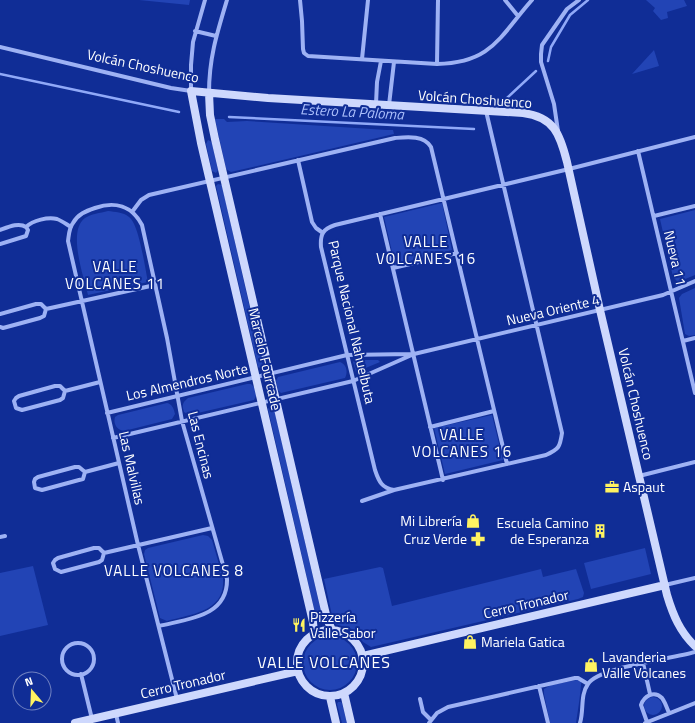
<svg xmlns="http://www.w3.org/2000/svg" width="695" height="723" viewBox="0 0 695 723" font-family="'Titillium Web',sans-serif">
  <rect width="100%" height="100%" fill="#102d96"/>
  <!-- green -->
  <path fill="#2244b5" d="M 139,0 L 190,0 L 189,5 Z
    M 646,0 L 684,0 L 687,6 L 667,12 L 668,18 L 661,20 L 653,11 L 655,8 Z
    M 654,50 L 659,66 L 632,74 Z
    M 215,119 L 224,119 L 227,122 L 247,121 L 387,130 L 393,130 L 394,134 L 231,172 L 226,169 Z
    M 208,140 L 210,141 L 212,143 L 218,170 L 216,173 L 212,171 L 206,144 Z
    M 218,184 L 222,185 L 263,366 L 262,369 L 258,367 L 216,186 Z
    M 442,203 L 452,250 L 395,265 L 384,217 Z
    M 695,210 L 695,275 L 678,282 L 673,277 L 660,219 Z
    M 108,211 C 115,212 123,212 129,217 C 139,224 145,268 148,282 L 88,295 C 84,277 67,231 85,218 C 91,214 100,213 108,211 Z
    M 695,288 L 695,335 L 689,336 L 685,334 L 679,298 L 682,294 Z
    M 355,360 L 378,360 L 380,362 L 356,372 L 353,362 Z
    M 340,362 C 347,365 348,372 345,378 L 285,392 L 281,393 L 278,390 L 276,381 L 278,377 Z
    M 247,384 L 251,384 L 256,389 L 256,396 L 254,400 L 189,415 L 184,412 C 182,405 182,403 188,398 Z
    M 167,403 C 172,404 174,409 175,414 L 172,419 L 124,431 C 117,430 113,424 115,417 L 118,415 Z
    M 270,406 L 272,406 L 274,408 L 323,620 L 321,623 L 318,623 L 317,621 L 312,600 L 268,409 Z
    M 492,415 L 503,460 L 445,474 L 434,428 Z
    M 203,535 L 208,536 L 212,540 L 223,578 C 226,612 191,614 167,621 L 160,618 L 144,554 L 145,550 L 148,548 Z
    M 645,548 L 651,574 L 591,589 L 584,563 Z
    M 33,566 L 48,625 L 0,636 L 0,573 Z
    M 380,567 L 383,568 L 392,606 L 541,569 L 543,577 L 576,569 L 584,593 L 583,597 L 578,599 L 371,647 L 363,642 L 352,629 L 335,624 L 333,620 L 324,579 Z
    M303 663a27 27 0 1 1 54 0a27 27 0 1 1-54 0Z
    M 577,680 L 581,681 C 582,684 577,718 576,723 L 550,723 L 544,694 L 544,689 L 551,685 Z
    M644 706a9 9 0 1 1 18 0a9 9 0 1 1-18 0Z
    M 338,702 L 341,702 L 342,703 L 347,723 L 342,723 L 337,704 Z"/>
  <g fill="none" stroke-linecap="round" stroke-linejoin="round">
    <!-- stream -->
    <path stroke="#90a9f8" stroke-width="2.5" d="M 548,61 L 551,47 L 570,15 L 588,0
      M 0,74 L 179,112
      M 507,98 L 536,71
      M 229,117 L 474,129"/>
    <!-- street -->
    <path stroke="#9eb2f4" stroke-width="4" d="M 300,0 L 302,21 L 303,49 L 304,53 L 308,56 L 437,64 C 492,63 500,36 532,0
      M 505,0 L 518,16
      M 195,31 L 216,36
      M 0,47 L 171,88 L 191,91 L 191,65 L 193,42 L 205,0
      M 362,59 L 368,0
      M 437,64 L 438,0
      M 209,93 C 209,58 217,33 227,0
      M 376,104 L 377,82 L 381,61
      M 389,105 L 394,62
      M 558,131 L 554,104 L 541,62 L 541,54 L 542,45 L 567,9 L 579,0
      M 638,151 L 695,393
      M 298,160 L 312,222 L 316,228 L 323,233
      M 132,212 L 141,200 L 149,195 L 395,138 C 407,137 424,135 431,147 L 507,464
      M 380,214 L 443,480
      M 654,216 L 695,206
      M 26,227 C 33,220 48,217 57,219 C 62,221 66,224 71,227
      M 0,230 C 8,227 19,222 26,227
      M 0,244 L 26,236 L 28,230 L 26,227
      M 393,268 L 457,253
      M 46,309 L 155,285
      M 0,314 L 36,304 L 41,304 L 46,309
      M 0,327 L 3,328 L 40,318 L 44,316 L 46,309
      M 683,341 L 695,338
      M 65,391 L 63,398 L 60,400 L 22,410 L 16,408 L 14,401 L 16,398 L 19,396 L 55,386 L 60,386 L 65,391 L 100,382
      M 107,413 L 347,355 L 411,354
      M 430,427 L 494,411
      M 113,438 L 353,381 L 414,354 L 663,295 L 695,281
      M 85,472 L 83,479 L 79,480 L 42,490 L 35,488 L 34,482 L 35,479 L 38,477 L 75,467 L 79,467 L 85,472 L 119,463
      M 639,476 L 695,462
      M 394,490 C 382,488 379,482 375,470 L 321,247 C 320,234 323,229 335,225 L 569,169 L 695,137
      M 362,501 L 394,490 L 546,455 C 559,449 560,447 562,433 L 486,111
      M 0,537 L 5,536
      M 104,553 L 102,560 L 99,562 L 61,572 L 55,569 L 53,563 L 55,560 L 58,558 L 94,548 L 99,548 L 104,553 L 212,528
      M 665,585 L 695,578
      M 159,626 C 187,619 228,617 227,579 L 182,421 L 167,338 L 142,225 C 132,206 115,201 95,208 C 86,211 78,214 73,223 C 69,228 69,234 68,241 L 138,545 L 177,699
      M62 659a16 16 0 1 1 32 0a16 16 0 1 1-32 0Z
      M 643,663 L 650,694
      M 81,674 L 92,719
      M 539,686 L 548,723
      M 420,699 L 423,712 L 431,720
      M 116,714 L 118,723
      M 647,722 L 641,705 C 644,696 654,690 662,698 C 665,702 667,708 669,713
      M 429,723 L 437,713 L 448,707 L 575,678 L 578,678 L 588,684
      M 580,723 C 584,711 580,695 588,684 C 598,667 673,659 695,652
      M 645,723 L 695,703"/>
    <!-- secondary -->
    <path stroke="#ced8fd" stroke-width="8" d="M 209,93 L 210,115 L 215,139 L 327,619 L 332,630
      M297 663a33 33 0 1 1 66 0a33 33 0 1 1-66 0Z
      M 314,634 L 313,622 L 201,143 L 191,91 L 268,98 L 523,113 C 554,117 560,134 567,162 L 600,310 L 667,595 C 673,615 680,632 695,646
      M 363,656 L 665,585
      M 344,693 L 351,723
      M 330,697 L 336,723
      M 75,723 L 298,671"/>
  </g>
  <!-- icons -->
  <defs>
    <symbol id="office-bare" viewBox="-9 -9 18 18"><path d="M-6-3h4V-5.5h4V-3h4V5H-6ZM-1-4.5V-3h2v-1.5ZM-6 0V1H6V0Z" fill="#fff361" stroke="#102d96" stroke-width="2.5" paint-order="stroke"/></symbol>
    <symbol id="shop-bare" viewBox="-9 -9 18 18"><path d="M-5-2.5h2.3a2.7 3.5 0 0 1 5.4 0H5L5.5 6h-11ZM-1.5-2.5h3a1.5 2.3 0 0 0-3 0Z" fill="#fff361" stroke="#102d96" stroke-width="2.5" paint-order="stroke"/></symbol>
    <symbol id="building-bare" viewBox="-9 -9 18 18"><path d="M-4-6H4V6H1V3H-1V6H-4ZM-2.5-4.3h1.7v1.8h-1.7ZM.8-4.3h1.7v1.8H.8ZM-2.5-1h1.7V.8h-1.7ZM.8-1h1.7V.8H.8Z" fill="#fff361" stroke="#102d96" stroke-width="2.5" paint-order="stroke"/></symbol>
    <symbol id="pharmacy-bare" viewBox="-9 -9 18 18"><path d="M-2-6h4v4h4v4h-4v4h-4v-4h-4v-4h4Z" fill="#fff361" stroke="#102d96" stroke-width="2.5" paint-order="stroke"/></symbol>
    <symbol id="restaurant-bare" viewBox="-9 -9 18 18"><path d="M-5-6h1v4h1v-4h1v4h1v-4h1v5L-1.5 .5V6h-2V.5L-5-1ZM5-6V6H3V1.5H1.5Q1.5-4 5-6Z" fill="#fff361" stroke="#102d96" stroke-width="2.5" paint-order="stroke"/></symbol>
  </defs>
  <g fill-rule="evenodd">
    <use href="#office-bare" x="602" y="477" width="20" height="20"/>
    <use href="#shop-bare" x="463" y="511" width="20" height="20"/>
    <use href="#building-bare" x="590" y="521" width="20" height="20"/>
    <use href="#pharmacy-bare" x="468" y="529" width="20" height="20"/>
    <use href="#restaurant-bare" x="289" y="615" width="20" height="20"/>
    <use href="#shop-bare" x="460" y="632" width="20" height="20"/>
    <use href="#shop-bare" x="581" y="655" width="20" height="20"/>
  </g>
  <g text-anchor="middle" stroke-width="4" stroke-linejoin="round" paint-order="stroke">
    <!-- street labels -->
    <g font-size="14" fill="#fff" stroke="#102d96">
      <text transform="translate(143 66) rotate(12)" y="5">Volcán Choshuenco</text>
      <text transform="translate(475 99) rotate(4)" y="5">Volcán Choshuenco</text>
      <text transform="translate(675 258) rotate(77)" y="5">Nueva 11</text>
      <text transform="translate(553 310) rotate(-13)" y="5">Nueva Oriente 4</text>
      <text transform="translate(352 322) rotate(77)" y="5">Parque Nacional Nahuelbuta</text>
      <text transform="translate(265 359) rotate(77)" y="5">Marcelo Fourcade</text>
      <text transform="translate(187 382) rotate(-13)" y="5">Los Almendros Norte</text>
      <text transform="translate(636 404) rotate(77)" y="5">Volcán Choshuenco</text>
      <text transform="translate(201 445) rotate(76)" y="5">Las Encinas</text>
      <text transform="translate(132 468) rotate(77)" y="5">Las Malvillas</text>
      <text transform="translate(526 604) rotate(-13)" y="5">Cerro Tronador</text>
      <text transform="translate(183 684) rotate(-13)" y="5">Cerro Tronador</text>
    </g>
    <!-- poi labels -->
    <g font-size="14" fill="#fff" stroke="#102d96" text-anchor="start">
      <text x="623" y="492">Aspaut</text>
      <text x="462" y="526" text-anchor="end">Mi Librería</text>
      <text x="589" y="528" text-anchor="end">Escuela Camino<tspan x="589" dy="16">de Esperanza</tspan></text>
      <text x="467" y="544" text-anchor="end">Cruz Verde</text>
      <text x="310" y="622">Pizzería<tspan x="310" dy="16">Valle Sabor</tspan></text>
      <text x="481" y="647">Mariela Gatica</text>
      <text x="602" y="662">Lavanderia<tspan x="602" dy="16">Valle Volcanes</tspan></text>
    </g>
    <!-- water labels -->
    <g font-size="15" font-style="italic" fill="#aabefb" stroke="#102d96">
      <text transform="translate(352 112) rotate(3)" y="5">Estero La Paloma</text>
    </g>
    <!-- neighbourhood labels -->
    <g font-size="15" letter-spacing="1" fill="#fff" stroke="#102d96">
      <text x="426" y="247">VALLE<tspan x="426" dy="17">VOLCANES 16</tspan></text>
      <text x="115" y="272">VALLE<tspan x="115" dy="17">VOLCANES 11</tspan></text>
      <text x="462" y="440">VALLE<tspan x="462" dy="17">VOLCANES 16</tspan></text>
      <text x="174" y="576">VALLE VOLCANES 8</text>
    </g>
    <!-- quarter labels -->
    <g font-size="16" letter-spacing="1" fill="#fff" stroke="#102d96">
      <text x="324" y="668">VALLE VOLCANES</text>
    </g>
  </g>
  <!-- north arrow -->
  <g transform="translate(32 691) rotate(341)"><circle r="19" fill="#102d96" stroke="#7081c0"/>
  <path d="M0-3L7 15L0 10L-7 15Z" fill="#fff361"/>
  <text y="-6" font-size="11" font-weight="bold" text-anchor="middle" fill="#ffffff">N</text>
  </g>
</svg>
